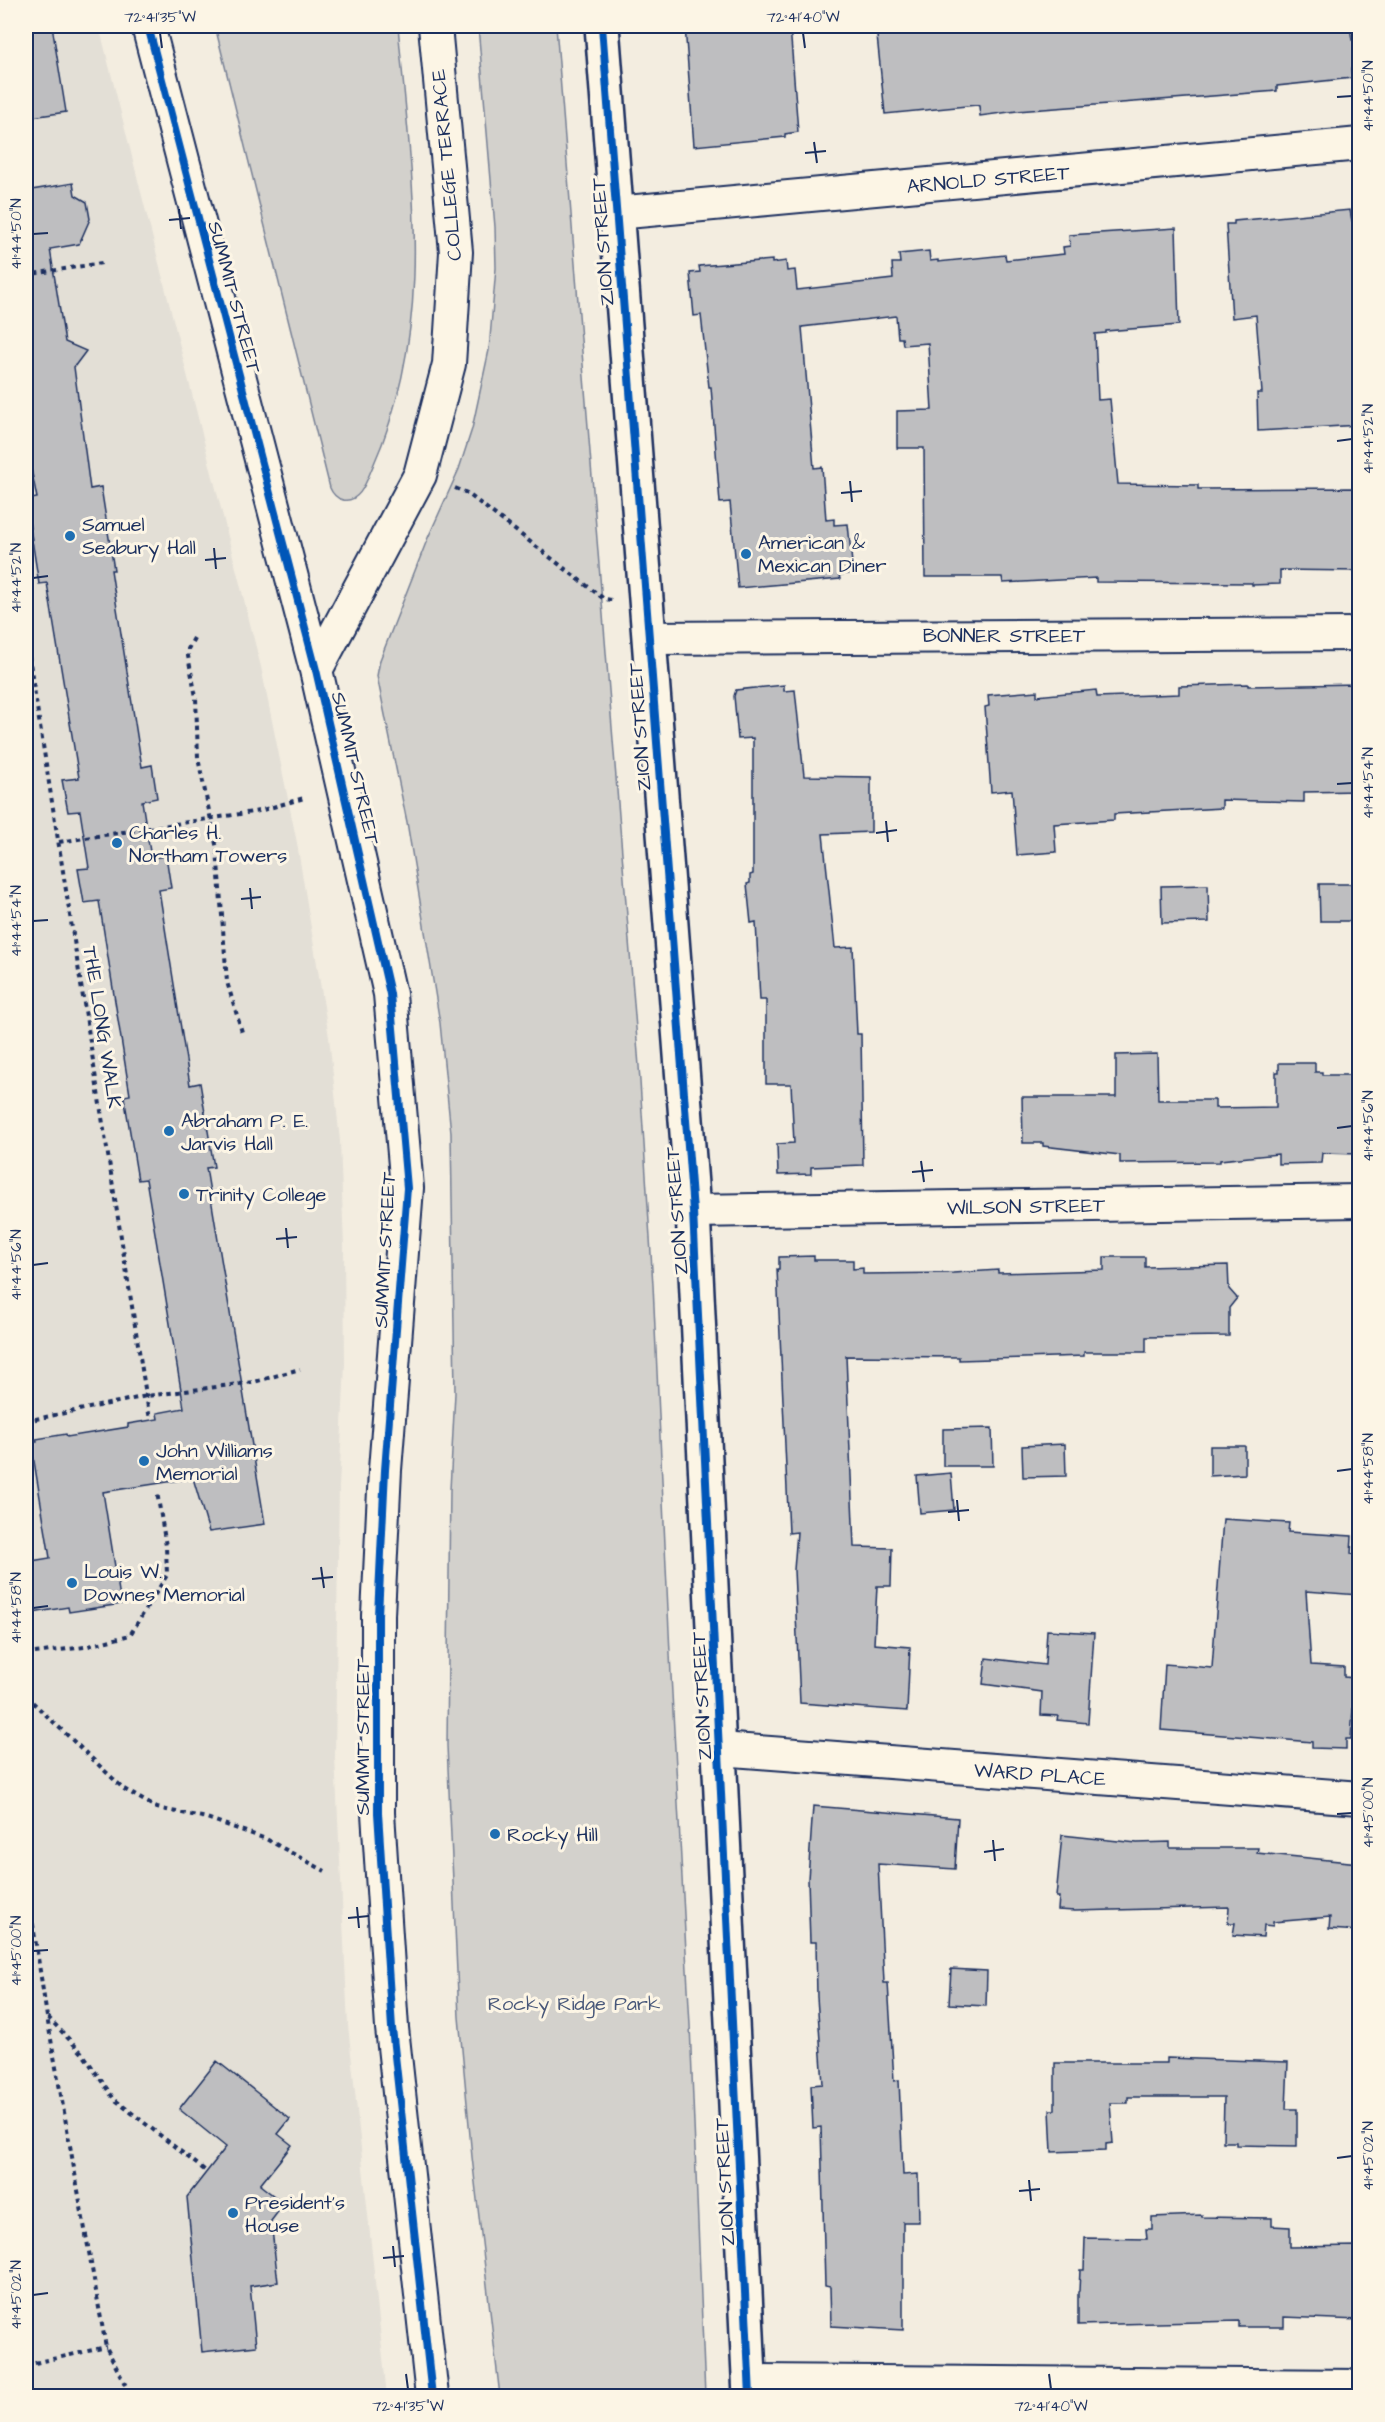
<svg xmlns="http://www.w3.org/2000/svg" width="1385" height="2422" viewBox="0 0 1385 2422" font-family="'Architects Daughter',sans-serif">
  <rect width="100%" height="100%" fill="#f3ede0"/>
  <filter id="ink" filterUnits="userSpaceOnUse"><feTurbulence type="fractalNoise" baseFrequency=".0167" numOctaves="2"/><feDisplacementMap in="SourceGraphic" scale="12" xChannelSelector="R" yChannelSelector="G"/><feConvolveMatrix kernelMatrix="1 2 1 2 8 2 1 2 1" color-interpolation-filters="sRGB"/></filter>
  <g filter="url(#ink)">
    <!-- built -->
    <path fill="#e3dfd6" d="M 26,26 L 99,26 L 261,667 L 297,843 L 329,1037 L 340,1141 L 344,1247 L 345,1364 L 339,1487 L 335,1757 L 348,2025 L 387,2396 L 26,2396 Z"/>
    <!-- green -->
    <path fill="#d3d1cc" stroke="#778095" stroke-width="1.5" d="M 215,26 L 398,26 C 411,176 437,322 373,466 C 367,479 361,503 343,500 C 337,499 332,493 330,488 Z
      M 478,26 L 556,26 L 639,1066 L 653,1285 L 671,1675 L 690,2025 L 705,2396 L 500,2396 L 472,2157 L 459,2017 L 447,1745 L 450,1490 L 455,1393 L 451,1133 L 440,1023 L 407,822 L 377,676 L 380,660 L 427,540 L 459,469 L 472,429 L 489,350 L 496,268 L 495,227 Z"/>
    <!-- building -->
    <path fill="#bebec0" stroke="#1b2f5e" stroke-width="1.5" d="M 26,26 L 52,26 L 66,112 L 26,118 Z
      M 685,26 L 790,26 L 798,132 L 785,134 L 785,137 L 694,146 Z
      M 876,26 L 935,26 L 935,29 L 998,26 L 999,32 L 1016,30 L 1016,32 L 1079,26 L 1350,26 L 1352,40 L 1359,40 L 1359,66 L 1351,69 L 1352,78 L 1277,86 L 1277,91 L 1017,111 L 980,116 L 979,106 L 977,105 L 885,114 Z
      M 73,183 L 75,195 L 87,202 L 90,219 L 79,244 L 50,249 L 65,342 L 86,351 L 74,367 L 90,489 L 101,487 L 114,570 L 111,570 L 142,767 L 152,765 L 157,798 L 142,801 L 151,858 L 166,856 L 171,888 L 159,890 L 190,1085 L 200,1083 L 214,1167 L 206,1168 L 265,1524 L 209,1532 L 193,1478 L 103,1492 L 121,1604 L 69,1612 L 68,1607 L 26,1614 L 26,1562 L 50,1558 L 31,1443 L 37,1442 L 36,1439 L 66,1434 L 67,1437 L 128,1427 L 128,1424 L 158,1419 L 157,1413 L 184,1408 L 146,1179 L 138,1180 L 124,1096 L 130,1095 L 99,901 L 84,903 L 78,869 L 89,868 L 80,811 L 68,812 L 62,780 L 79,778 L 47,583 L 39,584 L 26,502 L 26,500 L 37,498 L 26,444 L 26,191 Z
      M 1350,210 L 1352,221 L 1355,221 L 1359,277 L 1359,425 L 1258,431 L 1257,393 L 1262,393 L 1256,315 L 1232,318 L 1226,224 L 1234,224 L 1234,221 Z
      M 1176,228 L 1179,325 L 1106,331 L 1106,333 L 1095,334 L 1098,400 L 1110,399 L 1118,484 L 1198,485 L 1198,489 L 1359,488 L 1359,571 L 1280,570 L 1280,584 L 1252,585 L 1252,583 L 1096,582 L 1096,578 L 1003,583 L 1002,577 L 925,577 L 924,448 L 897,448 L 897,411 L 932,410 L 928,343 L 903,345 L 902,338 L 898,338 L 896,316 L 802,327 L 814,468 L 822,467 L 826,520 L 834,519 L 834,525 L 848,524 L 853,573 L 839,575 L 840,579 L 738,588 L 730,502 L 720,503 L 711,387 L 709,387 L 701,315 L 694,316 L 690,273 L 700,272 L 699,266 L 772,260 L 772,263 L 786,261 L 787,271 L 795,270 L 797,290 L 893,279 L 892,263 L 900,263 L 899,254 L 929,251 L 930,261 L 938,260 L 938,262 L 1005,255 L 1006,260 L 1064,254 L 1063,247 L 1070,246 L 1069,235 Z
      M 1248,684 L 1248,686 L 1359,684 L 1359,791 L 1304,792 L 1304,802 L 1222,800 L 1222,808 L 1114,814 L 1114,820 L 1054,824 L 1056,852 L 1017,855 L 1012,790 L 991,792 L 985,707 L 989,706 L 988,695 L 1037,691 L 1037,696 L 1096,690 L 1097,697 L 1179,694 L 1179,686 Z
      M 784,685 L 784,691 L 795,690 L 804,776 L 871,777 L 871,832 L 823,834 L 835,948 L 853,947 L 857,1034 L 861,1034 L 863,1165 L 811,1167 L 811,1174 L 778,1175 L 777,1144 L 794,1143 L 791,1084 L 766,1084 L 766,1000 L 760,1000 L 756,922 L 751,923 L 747,884 L 750,883 L 750,875 L 753,874 L 753,738 L 738,739 L 734,696 L 736,690 Z
      M 1319,884 L 1359,884 L 1359,921 L 1320,921 Z
      M 1208,885 L 1209,922 L 1162,923 L 1161,886 Z
      M 1157,1054 L 1158,1100 L 1215,1100 L 1215,1108 L 1276,1107 L 1276,1072 L 1279,1072 L 1279,1063 L 1315,1063 L 1315,1072 L 1322,1072 L 1322,1075 L 1359,1075 L 1359,1154 L 1322,1153 L 1321,1163 L 1278,1164 L 1278,1154 L 1220,1160 L 1220,1162 L 1120,1163 L 1120,1155 L 1043,1146 L 1043,1143 L 1023,1143 L 1022,1097 L 1116,1097 L 1116,1055 Z
      M 814,1256 L 814,1260 L 853,1260 L 853,1269 L 863,1268 L 863,1274 L 953,1273 L 998,1270 L 998,1273 L 1104,1270 L 1104,1257 L 1145,1257 L 1145,1267 L 1228,1265 L 1229,1289 L 1237,1298 L 1229,1308 L 1229,1336 L 1146,1337 L 1146,1352 L 1084,1352 L 1084,1356 L 959,1360 L 959,1357 L 846,1356 L 854,1547 L 892,1548 L 891,1586 L 877,1586 L 874,1644 L 910,1647 L 907,1711 L 800,1703 L 794,1570 L 797,1532 L 789,1533 L 777,1269 L 779,1269 L 779,1257 Z
      M 992,1428 L 993,1466 L 943,1466 L 943,1429 Z
      M 1065,1444 L 1066,1476 L 1023,1477 L 1022,1446 Z
      M 1210,1446 L 1245,1446 L 1245,1474 L 1210,1476 Z
      M 951,1473 L 954,1510 L 920,1513 L 917,1476 Z
      M 1223,1519 L 1289,1523 L 1288,1532 L 1352,1536 L 1351,1554 L 1359,1555 L 1359,1595 L 1306,1591 L 1311,1665 L 1344,1667 L 1344,1677 L 1355,1678 L 1351,1739 L 1346,1739 L 1346,1749 L 1312,1748 L 1312,1742 L 1161,1730 L 1165,1664 L 1212,1668 Z
      M 1047,1630 L 1094,1633 L 1088,1723 L 1057,1720 L 1058,1716 L 1041,1715 L 1042,1692 L 983,1684 L 986,1658 L 1045,1665 Z
      M 813,1806 L 958,1818 L 955,1869 L 878,1864 L 884,1983 L 888,1983 L 894,2081 L 899,2080 L 903,2175 L 918,2174 L 919,2222 L 903,2222 L 903,2330 L 831,2326 L 830,2287 L 825,2286 L 821,2127 L 813,2128 L 811,2085 L 823,2084 L 817,1997 L 816,1942 L 810,1942 L 808,1879 Z
      M 1062,1835 L 1137,1843 L 1170,1842 L 1170,1848 L 1258,1848 L 1257,1853 L 1359,1863 L 1359,1931 L 1329,1929 L 1330,1917 L 1273,1922 L 1273,1926 L 1264,1925 L 1263,1937 L 1233,1935 L 1235,1923 L 1228,1923 L 1229,1907 L 1075,1911 L 1058,1910 L 1059,1897 L 1056,1897 Z
      M 951,1969 L 987,1971 L 986,2006 L 949,2004 Z
      M 1167,2058 L 1288,2062 L 1286,2109 L 1297,2109 L 1297,2146 L 1236,2145 L 1236,2142 L 1223,2142 L 1224,2097 L 1128,2097 L 1128,2103 L 1110,2103 L 1113,2143 L 1106,2144 L 1106,2150 L 1052,2152 L 1050,2110 L 1055,2110 L 1055,2063 L 1167,2063 Z
      M 217,2061 L 290,2119 L 278,2134 L 292,2145 L 260,2185 L 284,2204 L 271,2221 L 278,2282 L 250,2286 L 256,2346 L 202,2352 L 187,2197 L 226,2147 L 179,2109 Z
      M 1202,2215 L 1202,2217 L 1272,2218 L 1272,2226 L 1290,2227 L 1290,2247 L 1359,2246 L 1359,2320 L 1284,2317 L 1284,2327 L 1239,2327 L 1239,2321 L 1078,2325 L 1078,2292 L 1079,2291 L 1080,2270 L 1084,2270 L 1085,2238 L 1147,2239 L 1146,2229 L 1152,2229 L 1152,2217 Z"/>
    <g fill="none" stroke-linecap="round" stroke-linejoin="round">
      <defs>
        <path id="minor" d="M 148,26 L 316,670 L 390,994 L 407,1188 L 385,1470 L 378,1615 L 378,1813 L 392,2028 L 432,2396
          M 616,213 L 1360,144
          M 649,638 L 1360,634
          M 316,670 L 420,475 L 449,364 L 456,252 L 435,26
          M 693,1211 L 1360,1201
          M 720,1749 L 1360,1798
          M 750,2381 L 1360,2386"/>
        <path id="secondary" d="M 602,26 L 693,1211 L 750,2396"/>
      </defs>
      <!-- minor casing -->
      <use href="#minor" stroke="#1b2f5e" stroke-width="36"/>
      <!-- secondary casing -->
      <use href="#secondary" stroke="#1b2f5e" stroke-width="38"/>
      <!-- path -->
      <path stroke="#1b2f5e" stroke-width="4" stroke-dasharray="4.5 4.5" stroke-linecap="butt" d="M 26,275 L 102,263
        M 455,488 L 467,493 L 604,599 L 612,600
        M 26,638 L 150,1420
        M 194,638 L 188,649 L 188,656 L 196,697 L 198,758 L 217,849 L 227,982 L 242,1032
        M 59,842 L 259,811 L 304,798
        M 26,1421 L 147,1396 L 254,1382 L 300,1369
        M 26,1654 L 85,1647 L 130,1635 L 167,1575 L 166,1546 L 157,1492
        M 26,1696 L 124,1789 L 157,1808 L 207,1818 L 266,1839 L 325,1871
        M 26,1879 L 47,2017 L 106,2347 L 131,2396
        M 48,2017 L 83,2054 L 114,2099 L 207,2172
        M 26,2365 L 106,2347"/>
      <!-- minor -->
      <use href="#minor" stroke="#fcf5e5" stroke-width="32"/>
      <!-- secondary -->
      <use href="#secondary" stroke="#fcf5e5" stroke-width="33"/>
      <defs>
        <path id="cycleway" d="M 148,26 L 316,670 L 390,994 L 407,1188 L 385,1470 L 378,1615 L 378,1813 L 392,2028 L 432,2396
          M 602,26 L 693,1211 L 750,2396"/>
      </defs>
      <!-- cycleway casing -->
      <use href="#cycleway" stroke="#fcf5e5" stroke-width="11"/>
      <!-- cycleway -->
      <use href="#cycleway" stroke="#0057b8" stroke-width="8"/>
    </g>
  </g>
  <!-- ticks -->
  <path fill="none" stroke="#1b2f5e" stroke-width="2" d="M 160,33 L 162,48M 803,33 L 805,48M 1337,97 L 1352,96M 814,142 L 817,163M 805,153 L 826,151M 179,209 L 181,229M 169,220 L 190,218M 33,234 L 48,233M 1337,441 L 1352,439M 850,481 L 852,502M 841,493 L 862,491M 214,548 L 216,569M 205,560 L 226,558M 33,578 L 48,576M 1337,784 L 1352,783M 886,821 L 888,842M 876,833 L 897,830M 250,888 L 252,909M 241,899 L 261,897M 33,921 L 48,920M 1337,1128 L 1352,1126M 921,1161 L 924,1182M 912,1172 L 933,1170M 286,1228 L 288,1248M 276,1239 L 297,1237M 33,1265 L 48,1263M 1337,1471 L 1352,1469M 957,1500 L 959,1521M 948,1512 L 969,1510M 321,1567 L 324,1588M 312,1579 L 333,1577M 33,1608 L 48,1606M 1337,1814 L 1352,1813M 993,1840 L 995,1861M 984,1852 L 1004,1849M 357,1907 L 359,1928M 348,1918 L 369,1916M 33,1951 L 48,1950M 1337,2158 L 1352,2156M 1029,2180 L 1031,2201M 1019,2191 L 1040,2189M 393,2246 L 395,2267M 383,2258 L 404,2256M 33,2295 L 48,2293M 406,2374 L 408,2389M 1049,2374 L 1051,2389"/>
  <!-- markers -->
  <g fill="#1f6fb2" stroke="#fcf5e5" stroke-width="2">
    <circle cx="70" cy="536" r="6"/>
    <circle cx="746" cy="554" r="6"/>
    <circle cx="117" cy="843" r="6"/>
    <circle cx="169" cy="1131" r="6"/>
    <circle cx="184" cy="1194" r="6"/>
    <circle cx="144" cy="1461" r="6"/>
    <circle cx="72" cy="1583" r="6"/>
    <circle cx="495" cy="1834" r="6"/>
    <circle cx="233" cy="2213" r="6"/>
  </g>
  <g text-anchor="middle" stroke-width="6" stroke-linejoin="round" paint-order="stroke">
    <!-- street labels -->
    <g font-size="20" fill="#1b2f5e" stroke="#fcf5e5">
      <text transform="translate(446 165) rotate(-95)" y="7">COLLEGE TERRACE</text>
      <text transform="translate(988 179) rotate(-5)" y="7">ARNOLD STREET</text>
      <text transform="translate(602 242) rotate(-94)" y="7">ZION STREET</text>
      <text transform="translate(235 297) rotate(75)" y="7">SUMMIT STREET</text>
      <text x="1004" y="642">BONNER STREET</text>
      <text transform="translate(639 727) rotate(-94)" y="7">ZION STREET</text>
      <text transform="translate(356 768) rotate(77)" y="7">SUMMIT STREET</text>
      <text transform="translate(103 1027) rotate(81)" y="7">THE LONG WALK</text>
      <text transform="translate(1026 1206) rotate(-1)" y="7">WILSON STREET</text>
      <text transform="translate(676 1211) rotate(-94)" y="7">ZION STREET</text>
      <text transform="translate(384 1250) rotate(-87)" y="7">SUMMIT STREET</text>
      <text transform="translate(701 1696) rotate(-93)" y="7">ZION STREET</text>
      <text transform="translate(362 1737) rotate(-90)" y="7">SUMMIT STREET</text>
      <text transform="translate(1040 1774) rotate(4)" y="7">WARD PLACE</text>
      <text transform="translate(724 2182) rotate(-93)" y="7">ZION STREET</text>
    </g>
    <!-- poi labels -->
    <g font-size="20" fill="#1b2f5e" stroke="#fcf5e5" text-anchor="start">
      <text x="82" y="531">Samuel<tspan x="82" dy="23">Seabury Hall</tspan></text>
      <text x="758" y="549">American &amp;<tspan x="758" dy="23">Mexican Diner</tspan></text>
      <text x="129" y="839">Charles H.<tspan x="129" dy="23">Northam Towers</tspan></text>
      <text x="181" y="1127">Abraham P. E.<tspan x="181" dy="23">Jarvis Hall</tspan></text>
      <text x="196" y="1201">Trinity College</text>
      <text x="156" y="1457">John Williams<tspan x="156" dy="23">Memorial</tspan></text>
      <text x="84" y="1578">Louis W.<tspan x="84" dy="23">Downes Memorial</tspan></text>
      <text x="507" y="1841">Rocky Hill</text>
      <text x="245" y="2209">President's<tspan x="245" dy="23">House</tspan></text>
    </g>
    <!-- park labels -->
    <g font-size="20" fill="#49587a" stroke="#fcf5e5">
      <text x="574" y="2010">Rocky Ridge Park</text>
    </g>
  </g>
  <!-- margin -->
  <rect width="1385" height="2422" fill="none" stroke="#fcf5e5" stroke-width="66"/>
  <rect x="33" y="33" width="1319" height="2356" fill="none" stroke="#1b2f5e" stroke-width="2"/>
  <g font-size="15" text-anchor="middle" fill="#1b2f5e">
    <text x="160" y="22">72°41'35"W</text>
    <text x="803" y="22">72°41'40"W</text>
    <text transform="translate(1368 96) rotate(-90)" y="5">41°44'50"N</text>
    <text transform="translate(16 234) rotate(-90)" y="5">41°44'50"N</text>
    <text transform="translate(1368 439) rotate(-90)" y="5">41°44'52"N</text>
    <text transform="translate(16 578) rotate(-90)" y="5">41°44'52"N</text>
    <text transform="translate(1368 783) rotate(-90)" y="5">41°44'54"N</text>
    <text transform="translate(16 921) rotate(-90)" y="5">41°44'54"N</text>
    <text transform="translate(1368 1126) rotate(-90)" y="5">41°44'56"N</text>
    <text transform="translate(16 1265) rotate(-90)" y="5">41°44'56"N</text>
    <text transform="translate(1368 1469) rotate(-90)" y="5">41°44'58"N</text>
    <text transform="translate(16 1608) rotate(-90)" y="5">41°44'58"N</text>
    <text transform="translate(1368 1813) rotate(-90)" y="5">41°45'00"N</text>
    <text transform="translate(16 1951) rotate(-90)" y="5">41°45'00"N</text>
    <text transform="translate(1368 2156) rotate(-90)" y="5">41°45'02"N</text>
    <text transform="translate(16 2295) rotate(-90)" y="5">41°45'02"N</text>
    <text x="408" y="2411">72°41'35"W</text>
    <text x="1051" y="2411">72°41'40"W</text>
  </g>
</svg>
